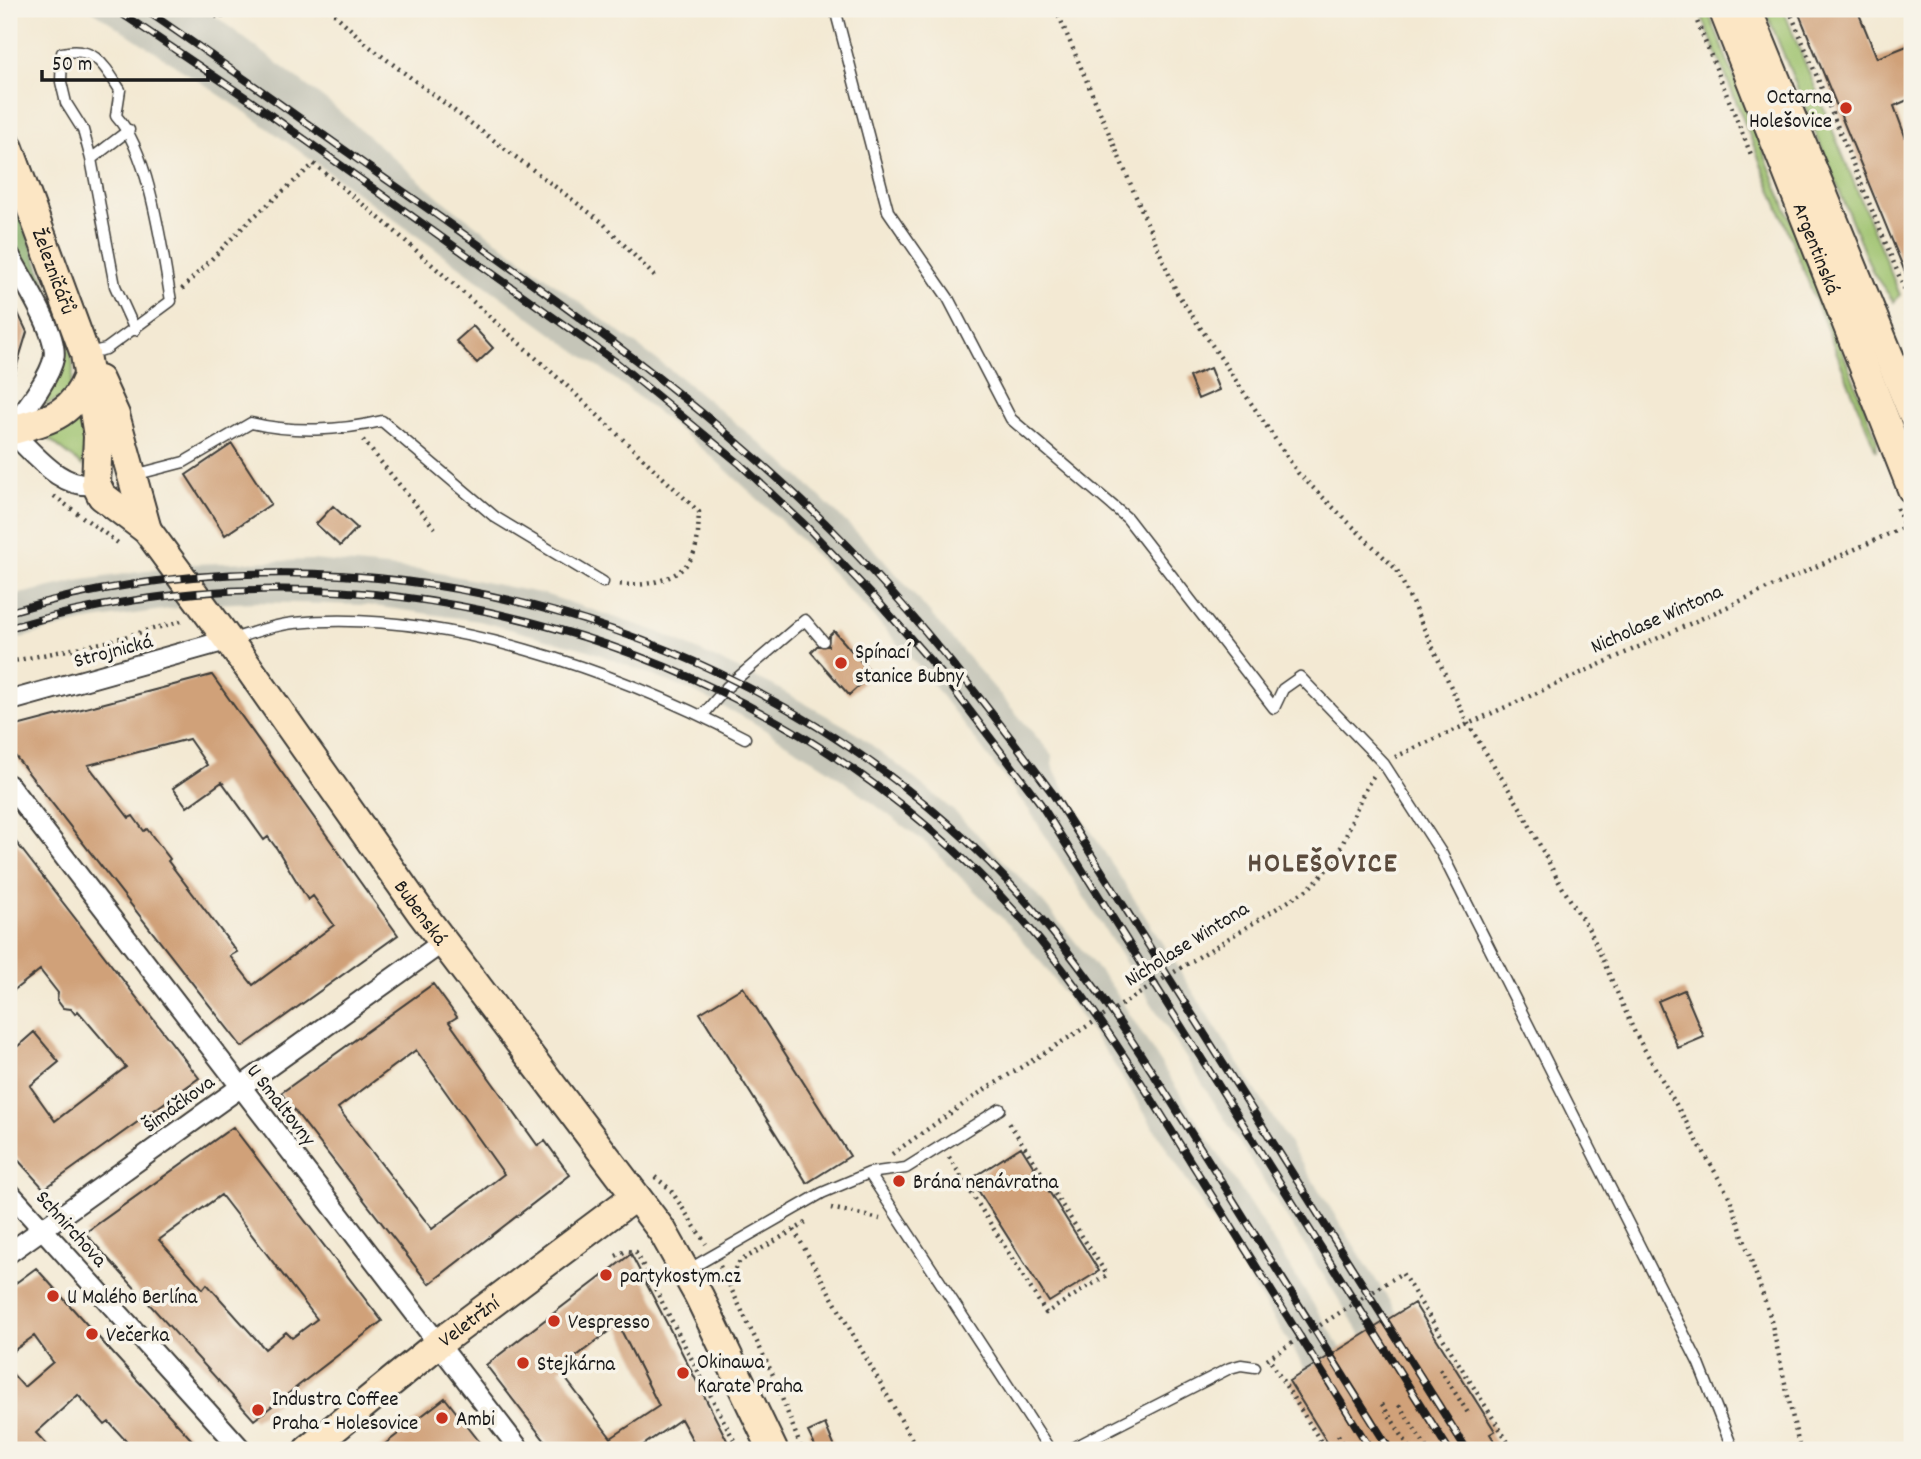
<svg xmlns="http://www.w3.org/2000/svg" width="1921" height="1459" viewBox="0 0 1921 1459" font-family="Dekko,sans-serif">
  <rect width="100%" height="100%" fill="#f7f3e8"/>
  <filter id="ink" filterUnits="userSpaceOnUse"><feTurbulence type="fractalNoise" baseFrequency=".0143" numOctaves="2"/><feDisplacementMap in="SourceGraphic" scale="14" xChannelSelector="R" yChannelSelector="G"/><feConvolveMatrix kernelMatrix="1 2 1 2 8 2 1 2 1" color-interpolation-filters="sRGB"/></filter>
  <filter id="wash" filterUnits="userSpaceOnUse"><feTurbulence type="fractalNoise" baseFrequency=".00686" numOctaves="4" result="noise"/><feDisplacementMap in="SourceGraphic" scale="28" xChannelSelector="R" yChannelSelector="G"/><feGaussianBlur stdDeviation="1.57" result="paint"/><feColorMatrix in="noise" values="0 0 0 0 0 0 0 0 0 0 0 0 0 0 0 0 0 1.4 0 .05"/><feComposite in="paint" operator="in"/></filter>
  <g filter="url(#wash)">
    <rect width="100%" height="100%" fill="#f3e9d3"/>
    <!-- industrial -->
    <path fill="#c5c5b8" d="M 90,9 L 206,9 L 332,105 L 441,199 L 681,378 L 790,468 L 878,553 L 1053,756 L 1052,765 L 1063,787 L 1397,1313 L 1414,1303 L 1495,1431 L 1490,1434 L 1500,1450 L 1332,1450 L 1289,1381 L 1306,1370 L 1108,1055 L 1044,966 L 1007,923 L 927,844 L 829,770 L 751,721 L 692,691 L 588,650 L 479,621 L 367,605 L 254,602 L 197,605 L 85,621 L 9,641 L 9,598 L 20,594 L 77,581 L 194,564 L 312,560 L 429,571 L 544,594 L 656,631 L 772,685 L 852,730 L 904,770 L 956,813 L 1037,895 L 1113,988 L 1341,1348 L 1362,1336 L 1029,810 L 925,674 L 858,599 L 790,529 L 710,455 L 626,387 L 244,111 Z"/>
    <!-- green -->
    <path fill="#9cc16c" stroke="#5c6e44" stroke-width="2" d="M 1699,9 L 1707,9 L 1877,439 L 1876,451 Z
      M 1765,9 L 1783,9 L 1900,295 L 1894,302 L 1873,273 Z
      M 52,302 C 60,326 88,374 63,396 C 58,400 49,403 44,406 L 65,357 L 45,307 Z
      M 86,408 L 83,466 L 44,435 Z"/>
    <!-- forest -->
    <path fill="#7da760" stroke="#4c623e" stroke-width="2" d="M 9,185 L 52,302 L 45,307 L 9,239 Z"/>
    <g id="blocks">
      <!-- building -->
      <path fill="#d0a179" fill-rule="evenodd" d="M 1797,9 L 1857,9 L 1877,58 L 1912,44 L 1912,98 L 1894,106 L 1912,155 L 1912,289 Z
        M 9,294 L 27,332 L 13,378 L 9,378 Z
        M 473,326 L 493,348 L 477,363 L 456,341 Z
        M 1210,368 L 1219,390 L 1198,399 L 1189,377 Z
        M 232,444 L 271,504 L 225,535 L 186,475 Z
        M 333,506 L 357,528 L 340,546 L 316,524 Z
        M 834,631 L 872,674 L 849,695 L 811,652 L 817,646 L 828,646 L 829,636 Z
        M 212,675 L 398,935 L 242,1047 L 9,748 L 9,728 ZM 189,739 L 207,765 L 173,788 L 187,807 L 222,782 L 264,840 L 268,837 L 277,849 L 308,900 L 313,896 L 334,925 L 253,985 L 230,956 L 237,952 L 168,861 L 170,859 L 147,829 L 144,831 L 133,816 L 129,818 L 88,765 Z
        M 9,833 L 199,1078 L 44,1189 L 9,1150 L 9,1054 L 34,1032 L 59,1062 L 30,1086 L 55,1121 L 126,1067 L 78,1011 L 75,1014 L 71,1009 L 63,1008 L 57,1000 L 58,993 L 40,970 L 9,994 Z
        M 433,984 L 457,1017 L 449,1022 L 538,1146 L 545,1141 L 570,1175 L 429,1284 L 281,1093 ZM 416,1050 L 504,1174 L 432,1229 L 338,1108 Z
        M 743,987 L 850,1156 L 807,1183 L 700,1013 Z
        M 1684,990 L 1704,1037 L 1678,1048 L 1658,1001 Z
        M 233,1127 L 382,1321 L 254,1420 L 85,1233 ZM 221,1195 L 317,1319 L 292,1338 L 286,1332 L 265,1349 L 207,1284 L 203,1289 L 159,1240 Z
        M 1021,1147 L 1099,1271 L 1049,1302 L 971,1179 Z
        M 631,1254 L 660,1310 L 732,1450 L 698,1450 L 681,1419 L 636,1450 L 552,1450 L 486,1365 ZM 618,1324 L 659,1406 L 611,1438 L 559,1370 Z
        M 36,1268 L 118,1359 L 201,1450 L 134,1450 L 109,1422 L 105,1425 L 78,1395 L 36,1433 L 52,1450 L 9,1450 L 9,1370 L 24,1387 L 53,1362 L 34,1336 L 9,1354 L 9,1288 Z
        M 1414,1303 L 1495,1431 L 1490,1434 L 1500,1450 L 1332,1450 L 1289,1381 Z
        M 445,1398 L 486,1450 L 377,1450 L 398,1434 Z
        M 825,1424 L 836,1450 L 817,1450 L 808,1432 Z"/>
    </g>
  </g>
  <g filter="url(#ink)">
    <use href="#blocks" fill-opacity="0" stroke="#3c3b37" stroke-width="2"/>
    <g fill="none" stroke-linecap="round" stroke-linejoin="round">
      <defs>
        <path id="lane" d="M 835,9 L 888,211 L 948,298 L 1011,419 L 1127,518 L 1274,708 L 1283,689 L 1300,677 L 1384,764 L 1442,854 L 1699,1364 L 1733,1450
          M 129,130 L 91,159 L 115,286 L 135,330
          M 88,353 L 106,349 L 171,301 C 162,250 150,153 116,116 L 120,90 C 104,65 95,46 62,53 L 61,82 L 66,103 L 83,130 L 91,159
          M 134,475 L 184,462 L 251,423 C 293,433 340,431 382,421 L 495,517 L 603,582
          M 232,639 C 253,633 273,625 294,623 C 440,608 617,671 745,738
          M 702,716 L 727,687 L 805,620 L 823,641
          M 869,1173 L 1050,1450
          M 686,1271 L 822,1193 L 869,1173 L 906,1168 L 1000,1109
          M 1069,1450 L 1230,1368 L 1241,1365 L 1255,1367"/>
        <path id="street" d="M 9,254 C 21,277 58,333 54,357 C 50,379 23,412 9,431
          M 9,430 C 33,451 60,491 96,484 L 101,473
          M 9,701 L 228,640
          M 9,785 L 520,1450
          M 9,1192 L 242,1450
          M 9,1253 L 443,942"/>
        <g id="secondary">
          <path id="s1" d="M 1723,9 L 1912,489"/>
          <path d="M 1747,9 L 1912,412"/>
          <path id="s2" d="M 9,148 L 85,354 L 98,436 L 96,484 L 102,496 L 147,530 L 248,667 L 420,911 L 663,1232 L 699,1296 L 773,1450"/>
          <path d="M 99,380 L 115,415 L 147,530"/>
          <path d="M 9,431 C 47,420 72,417 88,376"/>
          <path id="s3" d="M 308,1450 L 439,1343 L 634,1197"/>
        </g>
      </defs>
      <!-- lane casing -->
      <use href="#lane" stroke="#3c3b37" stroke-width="13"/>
      <!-- street casing -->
      <use href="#street" stroke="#3c3b37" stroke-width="23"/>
      <!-- secondary casing -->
      <use href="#secondary" stroke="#3c3b37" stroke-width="32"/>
      <!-- path -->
      <path stroke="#3c3b37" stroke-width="4.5" stroke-dasharray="2 5" stroke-linecap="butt" d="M 204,9 L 221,19 L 227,9
        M 329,9 L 370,47 L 602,222 L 657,279
        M 1056,9 L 1177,293 L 1298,473 L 1397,570 L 1468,724 L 1521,809 L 1559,882 L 1591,933 L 1635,1033 L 1730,1198 L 1770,1316 L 1800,1450
        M 1692,9 L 1752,157
        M 1789,9 L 1912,307
        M 182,289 L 249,221 L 314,164 L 390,227 L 567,386 L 699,512 C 698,523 699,535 696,546 C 689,579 646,588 618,584
        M 363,440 L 437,531
        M 54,496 L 118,543
        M 1897,508 L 1912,546
        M 9,662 L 106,642 L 185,620
        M 1395,757 L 1904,527
        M 892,1154 L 978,1094 L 1308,889 C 1322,876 1334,862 1342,845 C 1353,821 1359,795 1375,774
        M 949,1157 L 1046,1313 L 1107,1275 L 1008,1121
        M 655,1177 L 670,1189 L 706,1244
        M 831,1208 L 880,1219
        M 794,1230 L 918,1450
        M 616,1256 L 626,1251 L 636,1252 L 739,1450
        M 720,1266 L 773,1375 L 802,1450
        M 727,1281 L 740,1261 L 806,1223
        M 1267,1359 L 1402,1273 L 1513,1450
        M 1271,1362 L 1326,1450
        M 1440,1369 L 1468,1413
        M 1382,1404 L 1411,1450
        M 1399,1405 L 1426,1447
        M 1338,1435 L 1347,1450"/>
      <!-- lane -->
      <use href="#lane" stroke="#fff" stroke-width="10"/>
      <!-- street -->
      <use href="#street" stroke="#fff" stroke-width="19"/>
      <!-- secondary -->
      <use href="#secondary" stroke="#fce6c4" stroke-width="28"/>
      <defs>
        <path id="rail" d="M 115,9 L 251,101 L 616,362 L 740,464 L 807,527 L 875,598 L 941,673 L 1040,803 L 1449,1450
          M 144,9 C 233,69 319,133 407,194 C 550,295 692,394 818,516 C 905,600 980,696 1053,794 L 1467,1450
          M 9,612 C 368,505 785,625 1032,908 C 1102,989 1158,1080 1215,1171 C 1273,1264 1331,1357 1390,1450
          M 9,628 C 366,523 771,638 1019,916 C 1087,993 1140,1080 1194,1167 C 1253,1262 1313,1356 1371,1450"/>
      </defs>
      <!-- rail casing -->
      <use href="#rail" stroke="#1c1c1c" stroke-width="8"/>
      <!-- rail -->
      <use href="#rail" stroke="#f7f3e8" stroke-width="5" stroke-dasharray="16" stroke-linecap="butt"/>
    </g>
  </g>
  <!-- markers -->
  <g fill="#c8321e" stroke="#f7f3e8" stroke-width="2.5">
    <circle cx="1846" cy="108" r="7"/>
    <circle cx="841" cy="663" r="7"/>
    <circle cx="899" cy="1181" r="7"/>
    <circle cx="606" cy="1275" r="7"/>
    <circle cx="53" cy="1296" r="7"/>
    <circle cx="554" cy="1321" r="7"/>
    <circle cx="92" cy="1334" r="7"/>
    <circle cx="523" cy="1363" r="7"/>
    <circle cx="683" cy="1373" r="7"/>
    <circle cx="258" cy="1410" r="7"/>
    <circle cx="442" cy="1418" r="7"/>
  </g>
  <g text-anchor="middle" stroke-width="7" stroke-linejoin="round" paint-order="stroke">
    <!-- poi labels -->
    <g font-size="21" fill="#1c1c1c" stroke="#f7f3e8" text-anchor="start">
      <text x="1832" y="103" text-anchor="end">Octarna<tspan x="1832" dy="24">Holešovice</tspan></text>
      <text x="855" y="658">Spínací<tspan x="855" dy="24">stanice Bubny</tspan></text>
      <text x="913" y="1188">Brána nenávratna</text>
      <text x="620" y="1282">partykostym.cz</text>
      <text x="67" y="1303">U Malého Berlína</text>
      <text x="568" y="1328">Vespresso</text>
      <text x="106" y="1341">Večerka</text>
      <text x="697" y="1368">Okinawa<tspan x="697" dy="24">Karate Praha</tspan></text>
      <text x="537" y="1370">Stejkárna</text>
      <text x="272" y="1405">Industra Coffee<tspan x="272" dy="24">Praha - Holesovice</tspan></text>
      <text x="456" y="1425">Ambi</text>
    </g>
    <!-- street labels -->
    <g font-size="21" fill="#1c1c1c" stroke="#f7f3e8">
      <text dy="7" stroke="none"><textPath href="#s1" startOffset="257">Argentinská</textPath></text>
      <text dy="7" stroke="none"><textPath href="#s2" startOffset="131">Železničářů</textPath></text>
      <text transform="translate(1656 618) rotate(-24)" y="7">Nicholase Wintona</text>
      <text transform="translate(113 650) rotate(-15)" y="7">Strojnická</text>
      <text dy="7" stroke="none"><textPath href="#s2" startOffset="891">Bubenská</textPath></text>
      <text transform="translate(1186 943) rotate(-32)" y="7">Nicholase Wintona</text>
      <text transform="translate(178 1103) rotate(-36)" y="7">Šimáčkova</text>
      <text transform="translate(282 1104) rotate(52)" y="7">U Smaltovny</text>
      <text transform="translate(72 1228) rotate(48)" y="7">Schnirchova</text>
      <text dy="7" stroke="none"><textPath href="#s3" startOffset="206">Veletržní</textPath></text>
    </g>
    <!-- district labels -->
    <g font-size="28" font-weight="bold" letter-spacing="2" fill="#5b4b3d" stroke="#f7f3e8">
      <text x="1323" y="871">HOLEŠOVICE</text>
    </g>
  </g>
  <!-- margin -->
  <rect width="1921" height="1459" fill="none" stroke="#f7f3e8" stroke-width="35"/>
  <!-- scale -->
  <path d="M42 70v10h166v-10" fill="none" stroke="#1c1c1c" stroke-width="3.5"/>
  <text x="52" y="70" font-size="21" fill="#1c1c1c" stroke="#f7f3e8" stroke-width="5" paint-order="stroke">50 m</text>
</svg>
